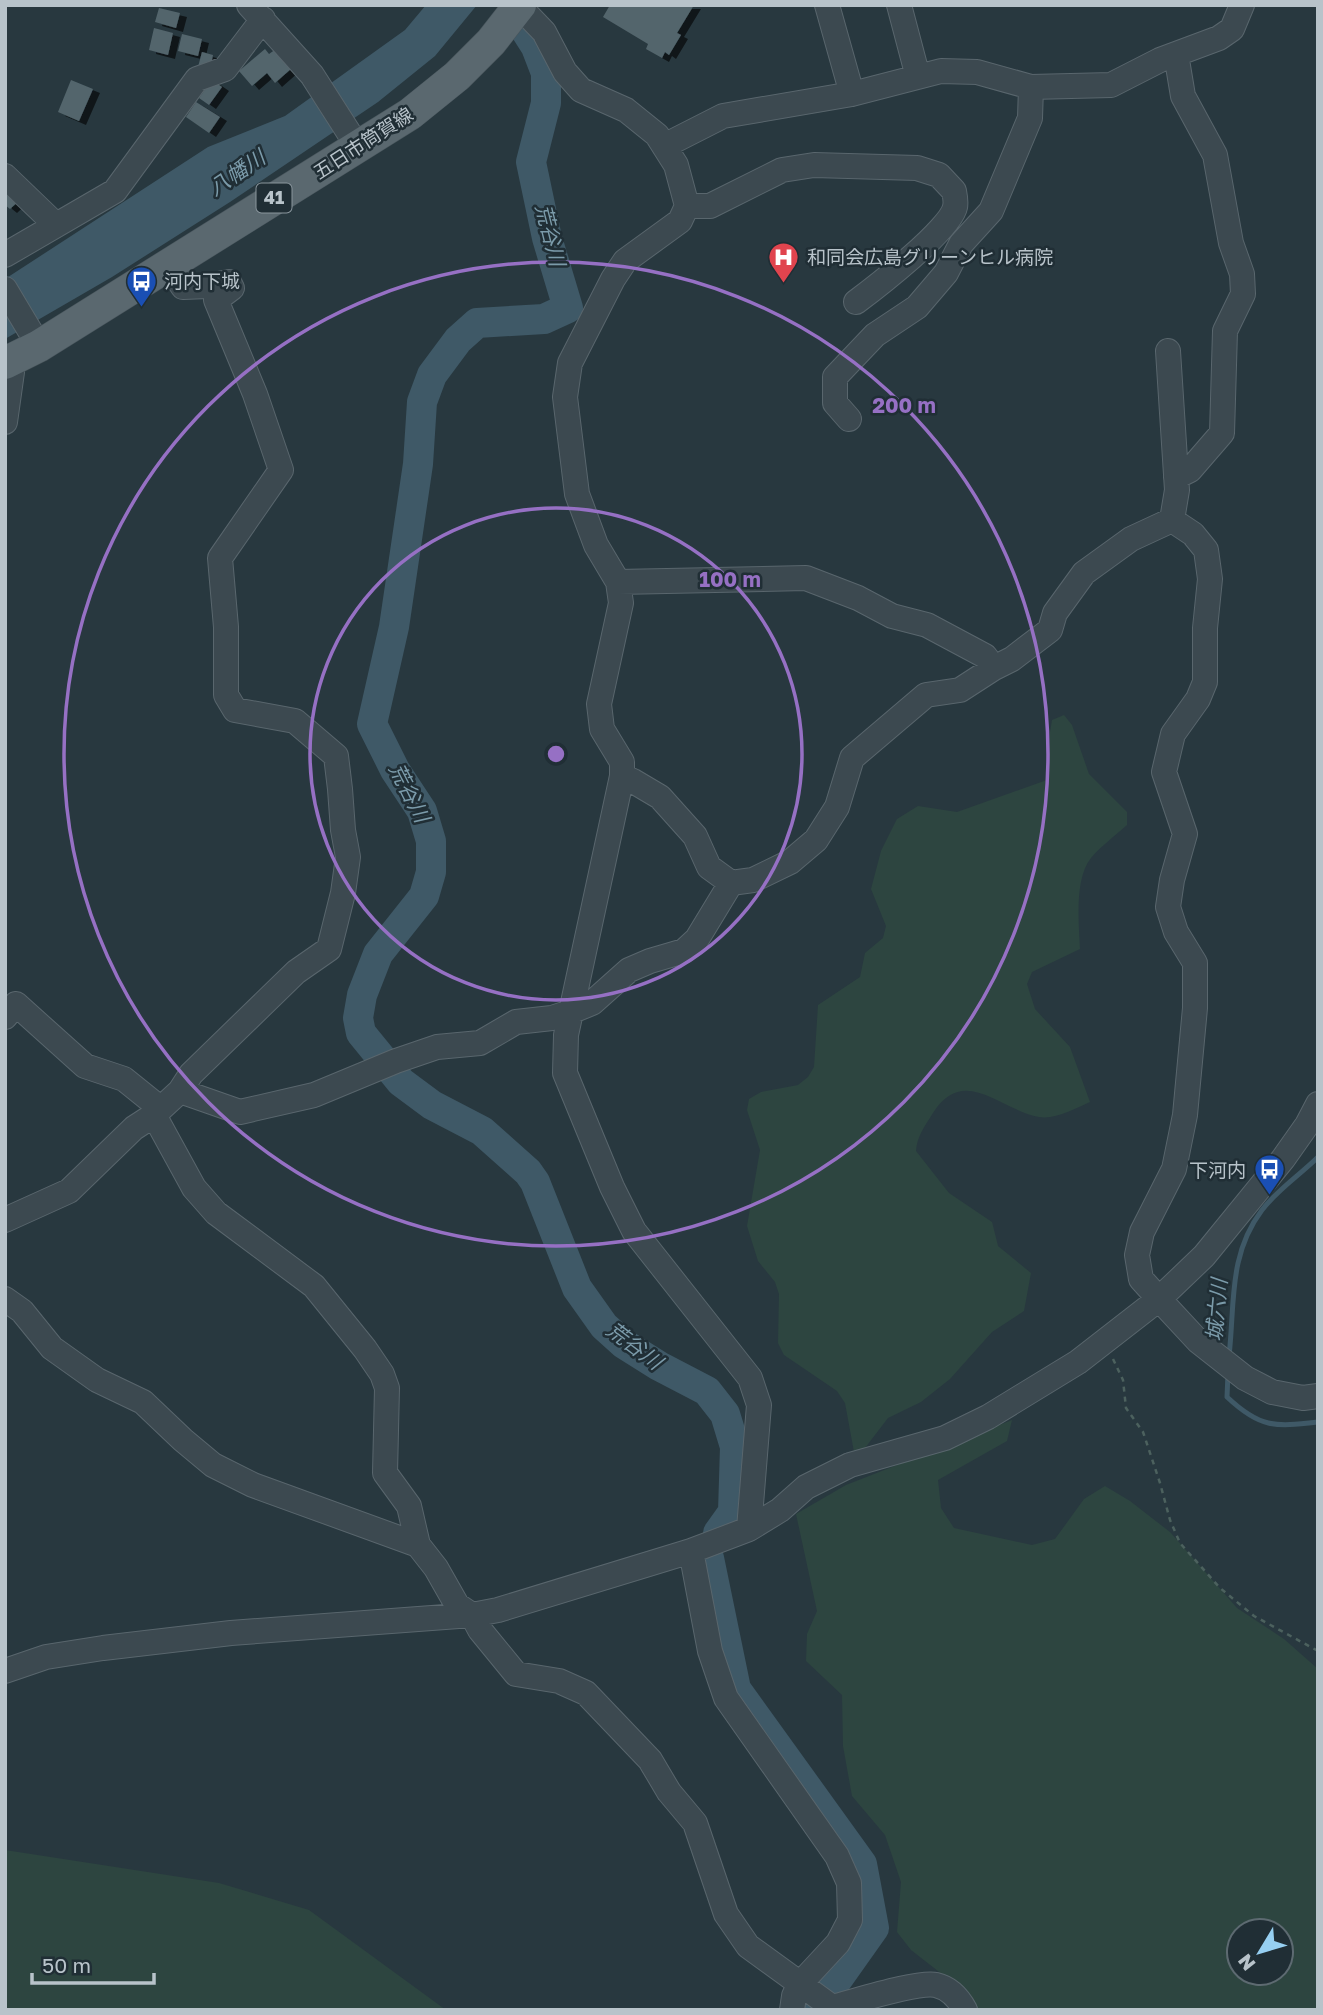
<svg xmlns="http://www.w3.org/2000/svg" width="1323" height="2015" viewBox="0 0 1323 2015" font-family="'Golos Text','Noto Sans JP',sans-serif">
  <defs>
    <filter id="shadow"><feDropShadow dx="7" dy="4" stdDeviation="0" flood-color="#0009"/></filter>
  </defs>
  <rect width="100%" height="100%" fill="#28383f"/>
  <!-- green -->
  <path fill="#2d4540" fill-rule="evenodd" d="M 1064,715 L 1072,725 L 1089,774 L 1127,812 L 1127,825 C 1115,836 1101,846 1091,858 C 1074,879 1079,924 1080,949 L 1032,972 L 1027,984 L 1035,1009 L 1070,1047 L 1090,1102 C 1076,1108 1055,1120 1039,1117 C 1000,1110 964,1064 933,1113 C 925,1126 917,1136 916,1151 L 949,1193 L 992,1222 L 998,1246 L 1031,1273 L 1024,1311 L 992,1332 L 950,1379 L 921,1402 L 888,1418 L 865,1448 L 854,1452 L 845,1403 L 837,1391 L 784,1355 L 778,1343 L 779,1294 L 775,1282 L 758,1261 L 747,1226 L 760,1150 L 747,1110 L 749,1099 L 761,1092 L 798,1085 L 808,1077 L 814,1067 L 818,1005 L 860,977 L 865,953 L 883,938 L 886,926 L 871,889 L 881,851 L 897,819 L 918,806 L 957,812 L 1047,780 L 1050,732 L 1052,720 Z
    M 1012,1420 L 1007,1441 L 938,1480 L 941,1508 L 954,1528 L 1032,1545 L 1055,1539 L 1084,1499 L 1105,1486 L 1130,1501 L 1170,1532 L 1237,1608 L 1284,1639 L 1318,1669 L 1318,2010 L 973,2010 L 970,1996 L 911,1950 L 897,1932 L 901,1882 L 885,1835 L 852,1796 L 843,1746 L 842,1695 L 806,1661 L 807,1634 L 817,1611 L 796,1514 L 846,1485 ZM 1239,1931 L 1281,1931 L 1281,1973 L 1239,1973 Z
    M 5,1850 L 219,1883 L 309,1910 L 446,2010 L 5,2010 Z"/>
  <!-- water -->
  <path fill="#3f5967" d="M 426,5 L 477,5 L 435,56 L 378,102 L 230,202 L 112,277 L 5,339 L 5,279 L 208,147 L 285,116 L 405,30 Z"/>
  <g fill="none" stroke-linecap="round" stroke-linejoin="round">
    <!-- stream -->
    <path stroke="#3f5967" stroke-width="5" d="M 1229,1356 C 1235,1304 1228,1255 1262,1210 C 1278,1189 1300,1175 1318,1157
      M 1228,1373 L 1227,1397 C 1260,1428 1274,1427 1318,1422"/>
    <!-- river -->
    <path stroke="#3f5967" stroke-width="30" d="M 522,25 L 536,47 L 546,73 L 546,103 L 531,162 L 547,238 L 568,308 L 544,319 L 477,323 L 458,340 L 432,375 L 422,402 L 418,464 L 394,627 L 372,724 L 395,770 L 422,811 L 431,841 L 431,872 L 424,896 L 378,954 L 362,995 L 358,1018 L 361,1033 L 401,1082 L 432,1105 L 482,1131 L 528,1172 L 535,1182 L 577,1288 L 604,1326 L 624,1344 L 659,1366 L 707,1391 L 725,1414 L 735,1447 L 733,1512 L 718,1533
      M 709,1558 L 736,1689 L 862,1864 L 874,1928 L 816,2010"/>
  </g>
  <!-- building -->
  <path fill="#53656c" filter="url(#shadow)" d="M 610,5 L 694,5 L 677,33 L 681,35 L 669,55 L 665,52 L 662,58 L 646,49 L 648,44 L 603,17 Z
    M 159,8 L 180,13 L 176,28 L 155,22 Z
    M 154,28 L 173,33 L 168,55 L 149,50 Z
    M 182,34 L 202,39 L 198,56 L 178,51 Z
    M 265,49 L 269,54 L 276,49 L 292,68 L 275,83 L 267,73 L 252,86 L 239,71 Z
    M 202,52 L 213,55 L 210,69 L 198,67 Z
    M 71,80 L 93,89 L 79,121 L 58,112 Z
    M 212,80 L 222,87 L 209,105 L 199,98 Z
    M 196,102 L 220,117 L 209,133 L 186,117 Z
    M 13,188 L 22,198 L 10,209 L 5,205 L 5,195 Z"/>
  <g fill="none" stroke-linecap="round" stroke-linejoin="round">
    <defs>
      <path id="minor" d="M 249,5 L 312,75 L 358,147
        M 827,5 L 852,94
        M 899,5 L 918,77
        M 519,6 L 544,32 L 565,72 L 581,90 L 626,110 L 657,135 L 676,165 L 687,206 L 680,221 L 625,261 L 613,279 L 570,363 L 565,397 L 577,494 L 596,545 L 618,582 L 621,603 L 599,704 L 602,729 L 622,762 L 622,776 L 566,1035 L 565,1073 L 612,1187 L 634,1231 L 750,1378 L 759,1405 L 749,1529
        M 664,146 L 723,116 L 852,94 L 941,71 L 977,72 L 1031,87 L 1111,85 L 1160,60 L 1219,38 L 1232,29 L 1242,5
        M 5,176 L 56,225
        M 687,206 L 710,206 L 782,170 L 814,165 L 917,168 L 939,175 L 954,191 C 955,196 956,203 955,207 C 951,229 876,287 856,302
        M 5,255 L 115,191 L 197,79 L 225,69 L 263,19
        M 5,289 L 39,346
        M 849,419 L 835,403 L 835,377 L 875,335 L 917,307 L 946,273 L 961,244 L 991,211 L 1030,118 L 1031,87
        M 5,422 L 12,372 L 9,360
        M 1176,477 L 1190,470 L 1222,433 L 1225,331 L 1243,294 L 1242,274 L 1231,243 L 1215,155 L 1183,96 L 1176,54
        M 1172,520 L 1193,534 L 1206,550 L 1210,579 L 1205,628 L 1205,682 L 1198,699 L 1173,734 L 1164,772 L 1185,834 L 1172,880 L 1168,907 L 1176,932 L 1195,963 L 1195,1008 L 1185,1115 L 1174,1169 L 1142,1232 L 1137,1255 L 1141,1279 L 1159,1299 L 1198,1341 L 1245,1378 L 1272,1392 L 1303,1398 L 1318,1396
        M 618,582 L 806,578 L 858,598 L 892,616 L 927,625 L 985,656 L 994,668
        M 622,776 L 633,781 L 660,797 L 695,836 L 709,867 L 731,883
        M 5,1017 L 16,1004 L 85,1066 L 124,1079 L 160,1108
        M 180,1091 L 240,1112 L 314,1095 L 396,1061 L 437,1047 L 480,1043 L 516,1022 L 552,1018 L 570,1012 L 592,1003 L 629,970 L 650,961 L 684,951 L 697,939 L 731,883 L 753,880 L 790,862 L 816,840 L 837,807 L 852,758 L 926,695 L 960,690 L 994,668 L 1012,659 L 1050,630 L 1055,613 L 1084,573 L 1131,539 L 1172,520 L 1177,490 L 1168,351
        M 154,1115 L 194,1188 L 216,1213 L 314,1286 L 365,1349 L 382,1374 L 387,1388 L 385,1473 L 409,1506 L 418,1545
        M 5,1220 L 69,1191 L 134,1128 L 154,1115 L 180,1091 L 191,1074 L 296,972 L 329,949 L 343,893 L 348,857 L 343,830 L 340,789 L 336,756 L 295,721 L 235,710 L 226,695 L 226,627 L 220,558 L 281,470 L 255,394 L 216,300 L 232,288 L 229,282 L 208,286 L 183,287 L 168,265
        M 5,1299 L 22,1311 L 52,1348 L 97,1380 L 143,1402 L 183,1440 L 213,1465 L 253,1485 L 418,1545 L 436,1568 L 457,1605 L 472,1615 L 480,1630 L 516,1674 L 559,1681 L 586,1693 L 650,1760 L 669,1792 L 695,1823 L 726,1914 L 748,1946 L 832,2007 C 853,2002 918,1981 936,1985 C 949,1988 959,1999 965,2010
        M 691,1551 L 710,1651 L 726,1698 L 837,1856 L 849,1883 L 850,1920 L 838,1943 L 799,1985 L 794,1996 L 792,2010
        M 5,1671 L 46,1657 L 103,1648 L 231,1633 L 472,1615 L 498,1610 L 691,1551 L 749,1529 L 780,1510 L 806,1487 L 850,1465 L 945,1438 L 988,1417 L 1078,1362 L 1159,1299 L 1204,1256 L 1283,1159 L 1307,1125 L 1318,1104"/>
      <path id="major" d="M 5,363 L 39,346 L 410,114 L 457,76 L 491,42 L 520,5"/>
    </defs>
    <!-- minor casing -->
    <use href="#minor" stroke="#59666d" stroke-width="26"/>
    <!-- major casing -->
    <use href="#major" stroke="#48555c" stroke-width="33"/>
    <!-- path -->
    <path stroke="#4c615e" stroke-width="2.5" stroke-dasharray="5 5" stroke-linecap="butt" d="M 1113,1359 L 1123,1380 L 1126,1408 L 1143,1432 L 1160,1483 L 1170,1520 L 1180,1543 L 1220,1588 L 1254,1616 L 1318,1651"/>
    <!-- minor -->
    <use href="#minor" stroke="#3c4950" stroke-width="24"/>
    <!-- major -->
    <use href="#major" stroke="#5a686f" stroke-width="32"/>
  </g>
  <!-- distance rings -->
  <g fill="none" stroke="#9670c4" stroke-width="3.5">
    <circle cx="556" cy="754" r="246"/>
    <circle cx="556" cy="754" r="492"/>
  </g>
  <!-- icons -->
  <defs>
    <symbol id="hospital-pin" viewBox="-11 -11 22 30"><path d="M0 17L-7.5 6A9.5 9.5 0 1 1 7.5 6Z" fill="#e0444e" stroke="#202e35"/><path d="M-5-5h3v3.5h4V-5h3V5h-3V1.5h-4V5h-3Z" fill="#fff"/></symbol>
    <symbol id="bus-pin" viewBox="-11 -11 22 30"><path d="M0 17L-7.5 6A9.5 9.5 0 1 1 7.5 6Z" fill="#1a4fb4" stroke="#202e35"/><path d="M-5-6H5V4H4V6H2V4H-2V6H-4V4H-5ZM-3.5-4V0h7V-4ZM-3.5 1.2v1.5H-2V1.2ZM2 1.2v1.5H3.5V1.2Z" fill="#fff"/></symbol>
  </defs>
  <g fill-rule="evenodd">
    <use href="#hospital-pin" x="766" y="240" width="35" height="47"/>
    <use href="#bus-pin" x="124" y="264" width="35" height="47"/>
    <use href="#bus-pin" x="1252" y="1152" width="35" height="47"/>
  </g>
  <g text-anchor="middle" stroke-width="5" stroke-linejoin="round" paint-order="stroke">
    <!-- shield labels -->
    <rect fill="#202e35" stroke="#8a969d" stroke-width="2" x="256.5" y="183.5" width="35" height="29" rx="5"/>
    <g font-size="18" font-weight="bold" fill="#b8c3ca">
      <text x="274" y="204">41</text>
    </g>
    <!-- street labels -->
    <g font-size="19" fill="#b8c3ca" stroke="#202e35">
      <text transform="translate(363 143) rotate(-33)" y="7">五日市筒賀線</text>
    </g>
    <!-- poi labels -->
    <g font-size="19" fill="#b8c3ca" stroke="#202e35" text-anchor="start">
      <text x="807" y="264">和同会広島グリーンヒル病院</text>
      <text x="164" y="288">河内下城</text>
      <text x="1246" y="1177" text-anchor="end">下河内</text>
    </g>
    <!-- water labels -->
    <g font-size="21" font-style="italic" fill="#7b9baa" stroke="#202e35">
      <text transform="translate(237 173) rotate(-34)" y="7">八幡川</text>
      <text transform="translate(550 235) rotate(76)" y="7">荒谷川</text>
      <text transform="translate(409 793) rotate(63)" y="7">荒谷川</text>
      <text transform="translate(1217 1310) rotate(-85)" y="7">城六川</text>
      <text transform="translate(634 1346) rotate(37)" y="7">荒谷川</text>
    </g>
  </g>
  <circle cx="556" cy="754" r="10" fill="#9670c4" stroke="#202e35" stroke-width="3.5"/>
  <g font-size="21" text-anchor="middle" font-weight="bold" fill="#9670c4" stroke="#202e35" stroke-width="5" stroke-linejoin="round" paint-order="stroke">
    <text x="904" y="413">200 m</text>
    <text x="730" y="587">100 m</text>
  </g>
  <!-- border -->
  <rect width="1323" height="2015" fill="none" stroke="#b8c3ca" stroke-width="14"/>
  <!-- north arrow -->
  <g transform="translate(1260 1952) rotate(232)"><circle r="33" fill="#202e35" stroke="#5d6a71" stroke-width="2"/>
  <path d="M0-5L12 26L0 18L-12 26Z" fill="#96cff1"/>
  <text y="-10" font-size="19" font-weight="bold" text-anchor="middle" fill="#b8c3ca">N</text>
  </g>
  <!-- scale -->
  <path d="M32 1973v10h122v-10" fill="none" stroke="#b8c3ca" stroke-width="3.5"/>
  <text x="42" y="1973" font-size="21" fill="#b8c3ca" stroke="#202e35" stroke-width="5" paint-order="stroke">50 m</text>
</svg>
